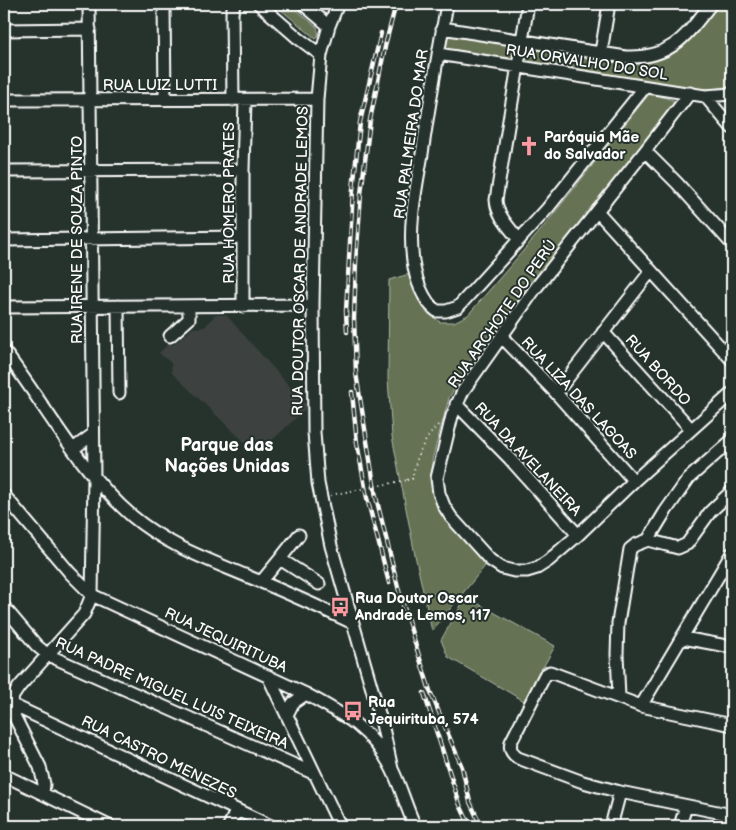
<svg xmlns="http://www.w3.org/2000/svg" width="736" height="830" viewBox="0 0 736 830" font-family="'Balsamiq Sans',sans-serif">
  <rect width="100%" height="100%" fill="#26332d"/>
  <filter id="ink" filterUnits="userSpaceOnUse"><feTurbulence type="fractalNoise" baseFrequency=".02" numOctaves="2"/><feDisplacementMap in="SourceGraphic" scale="10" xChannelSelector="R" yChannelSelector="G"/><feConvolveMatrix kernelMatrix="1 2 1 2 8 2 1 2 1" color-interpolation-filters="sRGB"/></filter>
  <g filter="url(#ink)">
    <!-- built -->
    <path fill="#3c4241" d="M 215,315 L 226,315 L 308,407 L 257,454 L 172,373 L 171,363 L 159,353 L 170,342 L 173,345 L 193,328 L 205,327 Z"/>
    <!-- green -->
    <path fill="#657253" stroke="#b2b8a9" d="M 274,4 L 289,4 L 317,27 C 318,31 320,36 316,39 Z
      M 716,4 L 732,4 L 732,86 L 712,89 L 690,88 L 529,62 L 525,58 L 525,51 L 532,47 L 625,63 L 650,61 L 673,52 Z
      M 448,33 L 514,42 L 516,46 L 515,55 L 510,58 L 448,49 L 444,47 L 442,39 Z
      M 650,93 L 679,102 L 477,350 L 449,398 L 432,460 L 433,490 L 442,513 L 485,566 L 432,631 L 415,555 L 392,436 L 388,379 L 389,280 L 413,273 L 426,312 L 440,322 L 454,322 L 468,315 L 541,230 Z
      M 466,597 L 555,646 L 524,701 L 448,657 L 441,640 Z"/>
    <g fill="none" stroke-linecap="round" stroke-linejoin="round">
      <defs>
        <path id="minor" d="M 164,4 L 165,99
          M 259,4 L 298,38 L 321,55
          M 303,4 L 329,26
          M 338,4 L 329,26 L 321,55 L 317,99 L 313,305 L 314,432 L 318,483 L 331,546 L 382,724 L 392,769
          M 447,4 C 438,54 429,104 422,154 C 416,189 408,225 413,261 C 415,277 423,302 437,311 L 446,311 L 458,307 L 547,209 L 645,87
          M 442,28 L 626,57 C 671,59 686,36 711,4
          M 4,30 L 90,29
          M 601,52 L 609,4
          M 438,54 L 705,96 L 732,94
          M 690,93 L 645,151 L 535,289 L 463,391 L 452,416 L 437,478 L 439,493 L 444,506 L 451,517 L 490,560 L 502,568 L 514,571 L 527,571 L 537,568 L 548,561 L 578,535 L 634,481 L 732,393
          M 705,96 L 732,128
          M 4,100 L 317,99
          M 233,100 L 232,13 L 234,4
          M 645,151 L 677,183 L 732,244
          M 4,171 L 243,170
          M 597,211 L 732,360
          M 4,240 L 243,237
          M 519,240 C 510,228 497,216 496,200 L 528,4
          M 118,306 L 119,393
          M 243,306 L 243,170 L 245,100
          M 4,307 L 313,305
          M 603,332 L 691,429
          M 170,336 L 189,319 L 189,306
          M 501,336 L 556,393 L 634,481
          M 4,351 C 46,406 79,470 132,516 C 166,545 209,560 249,577 C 284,591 319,607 353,623
          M 556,393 L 651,271
          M 456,404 L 510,459 L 578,535
          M 73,449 L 92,435
          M 4,495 L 70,573 L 92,595 L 306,694 C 343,714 372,729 392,769 C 401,787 406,807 415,826
          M 648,540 L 678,548 L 687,544 L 710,512 L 732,491
          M 280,559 L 299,535
          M 261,582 L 280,559 L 319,584
          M 4,607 L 37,646 L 48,655 L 315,774
          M 683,638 L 732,647
          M 268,676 L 340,826
          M 619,697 L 617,654 L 618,623 L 630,549 L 635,545 L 648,540 L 665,512 L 689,478 L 732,440
          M 6,702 L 271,826
          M 641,706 L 732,553
          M 287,715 L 293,703 L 306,694
          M 732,725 L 641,706 L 550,672 L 545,675 L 511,742 C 509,749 512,754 518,758 L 583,782 L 620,792 L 732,815
          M 4,775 L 109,826
          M 43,793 L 44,784 L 40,767 L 8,704 L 19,687 L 84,614 L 92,595 L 94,477 L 89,4
          M 229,826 L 236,811
          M 611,826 L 620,792
          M 680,826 L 686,806"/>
      </defs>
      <!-- minor casing -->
      <use href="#minor" stroke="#fff" stroke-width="15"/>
      <!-- path -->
      <path stroke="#fff" stroke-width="2" stroke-dasharray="1 4" stroke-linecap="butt" d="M 407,480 L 412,479 C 417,455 422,442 439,424
        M 331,495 L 346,492"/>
      <!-- minor -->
      <use href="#minor" stroke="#26332d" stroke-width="11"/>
      <defs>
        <path id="rail" d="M 396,4 L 386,42 L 370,120 L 361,194 L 356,261 L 354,318 L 356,373 L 376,497 L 400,595 L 430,691 L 462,767 L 470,802 L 481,826
          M 347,332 L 346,311 L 353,190 L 360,122 L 381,33
          M 352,392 L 357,443 L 367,498 L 389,583
          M 424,693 L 460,805 L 470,826"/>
      </defs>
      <!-- rail casing -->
      <use href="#rail" stroke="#fff" stroke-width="4.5"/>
      <!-- rail -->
      <use href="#rail" stroke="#26332d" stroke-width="2.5" stroke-dasharray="8" stroke-linecap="butt"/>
      <!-- path-bridge -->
      <path stroke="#fff" stroke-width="2" stroke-dasharray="1 4" stroke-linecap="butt" d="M 346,492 L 407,480"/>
    </g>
  </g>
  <!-- icons -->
  <defs>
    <symbol id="church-bare" viewBox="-9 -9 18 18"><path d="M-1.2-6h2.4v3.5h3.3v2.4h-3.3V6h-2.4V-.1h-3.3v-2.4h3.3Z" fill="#ff9aa2" stroke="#26332d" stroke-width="2.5" paint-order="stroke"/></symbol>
    <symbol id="bus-bare" viewBox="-9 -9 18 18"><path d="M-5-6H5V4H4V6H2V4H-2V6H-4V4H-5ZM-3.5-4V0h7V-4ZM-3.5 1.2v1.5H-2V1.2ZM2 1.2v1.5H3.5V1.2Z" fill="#ff9aa2" stroke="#26332d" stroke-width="2.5" paint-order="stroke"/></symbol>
  </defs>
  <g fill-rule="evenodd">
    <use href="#church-bare" x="515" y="132" width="28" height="28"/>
    <use href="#bus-bare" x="326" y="593" width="28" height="28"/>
    <use href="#bus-bare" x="339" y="697" width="28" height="28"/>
  </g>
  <g text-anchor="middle" stroke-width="4" stroke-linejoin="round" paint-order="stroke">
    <!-- street labels -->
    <g font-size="15" fill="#fff" stroke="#26332d">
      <text transform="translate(587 62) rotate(9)" y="5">RUA ORVALHO DO SOL</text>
      <text x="160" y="90">RUA LUIZ LUTTI</text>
      <text transform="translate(411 134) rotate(-82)" y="5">RUA PALMEIRA DO MAR</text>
      <text transform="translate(229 203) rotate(-90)" y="5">RUA HOMERO PRATES</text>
      <text transform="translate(77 240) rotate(-90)" y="5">RUA IRENE DE SOUZA PINTO</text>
      <text transform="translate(300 261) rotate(-89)" y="5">RUA DOUTOR OSCAR DE ANDRADE LEMOS</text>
      <text transform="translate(502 314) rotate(-55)" y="5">RUA ARCHOTE DO PERÚ</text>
      <text transform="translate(658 370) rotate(48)" y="5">RUA BORDO</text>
      <text transform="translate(579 398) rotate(47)" y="5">RUA LIZA DAS LAGOAS</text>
      <text transform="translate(528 459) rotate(47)" y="5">RUA DA AVELANEIRA</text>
      <text transform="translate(226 640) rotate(25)" y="5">RUA JEQUIRITUBA</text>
      <text transform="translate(172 693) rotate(24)" y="5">RUA PADRE MIGUEL LUIS TEIXEIRA</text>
      <text transform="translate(159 757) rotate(26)" y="5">RUA CASTRO MENEZES</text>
    </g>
    <!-- poi labels -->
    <g font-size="15" font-weight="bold" fill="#fff" stroke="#26332d" text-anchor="start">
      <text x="544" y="142">Paróquia Mãe<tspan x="544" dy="17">do Salvador</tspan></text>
      <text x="355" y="603">Rua Doutor Oscar<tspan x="355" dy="17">Andrade Lemos, 117</tspan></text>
      <text x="368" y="707">Rua<tspan x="368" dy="17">Jequirituba, 574</tspan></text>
    </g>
    <!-- quarter labels -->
    <g font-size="18" font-weight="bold" fill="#fff" stroke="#26332d">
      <text x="227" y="451">Parque das<tspan x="227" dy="21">Nações Unidas</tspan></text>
    </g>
  </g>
  <!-- margin -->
  <rect width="736" height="830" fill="none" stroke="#26332d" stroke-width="20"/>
  <rect x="10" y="10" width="716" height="810" fill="none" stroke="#fff" stroke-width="2" filter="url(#ink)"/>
</svg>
